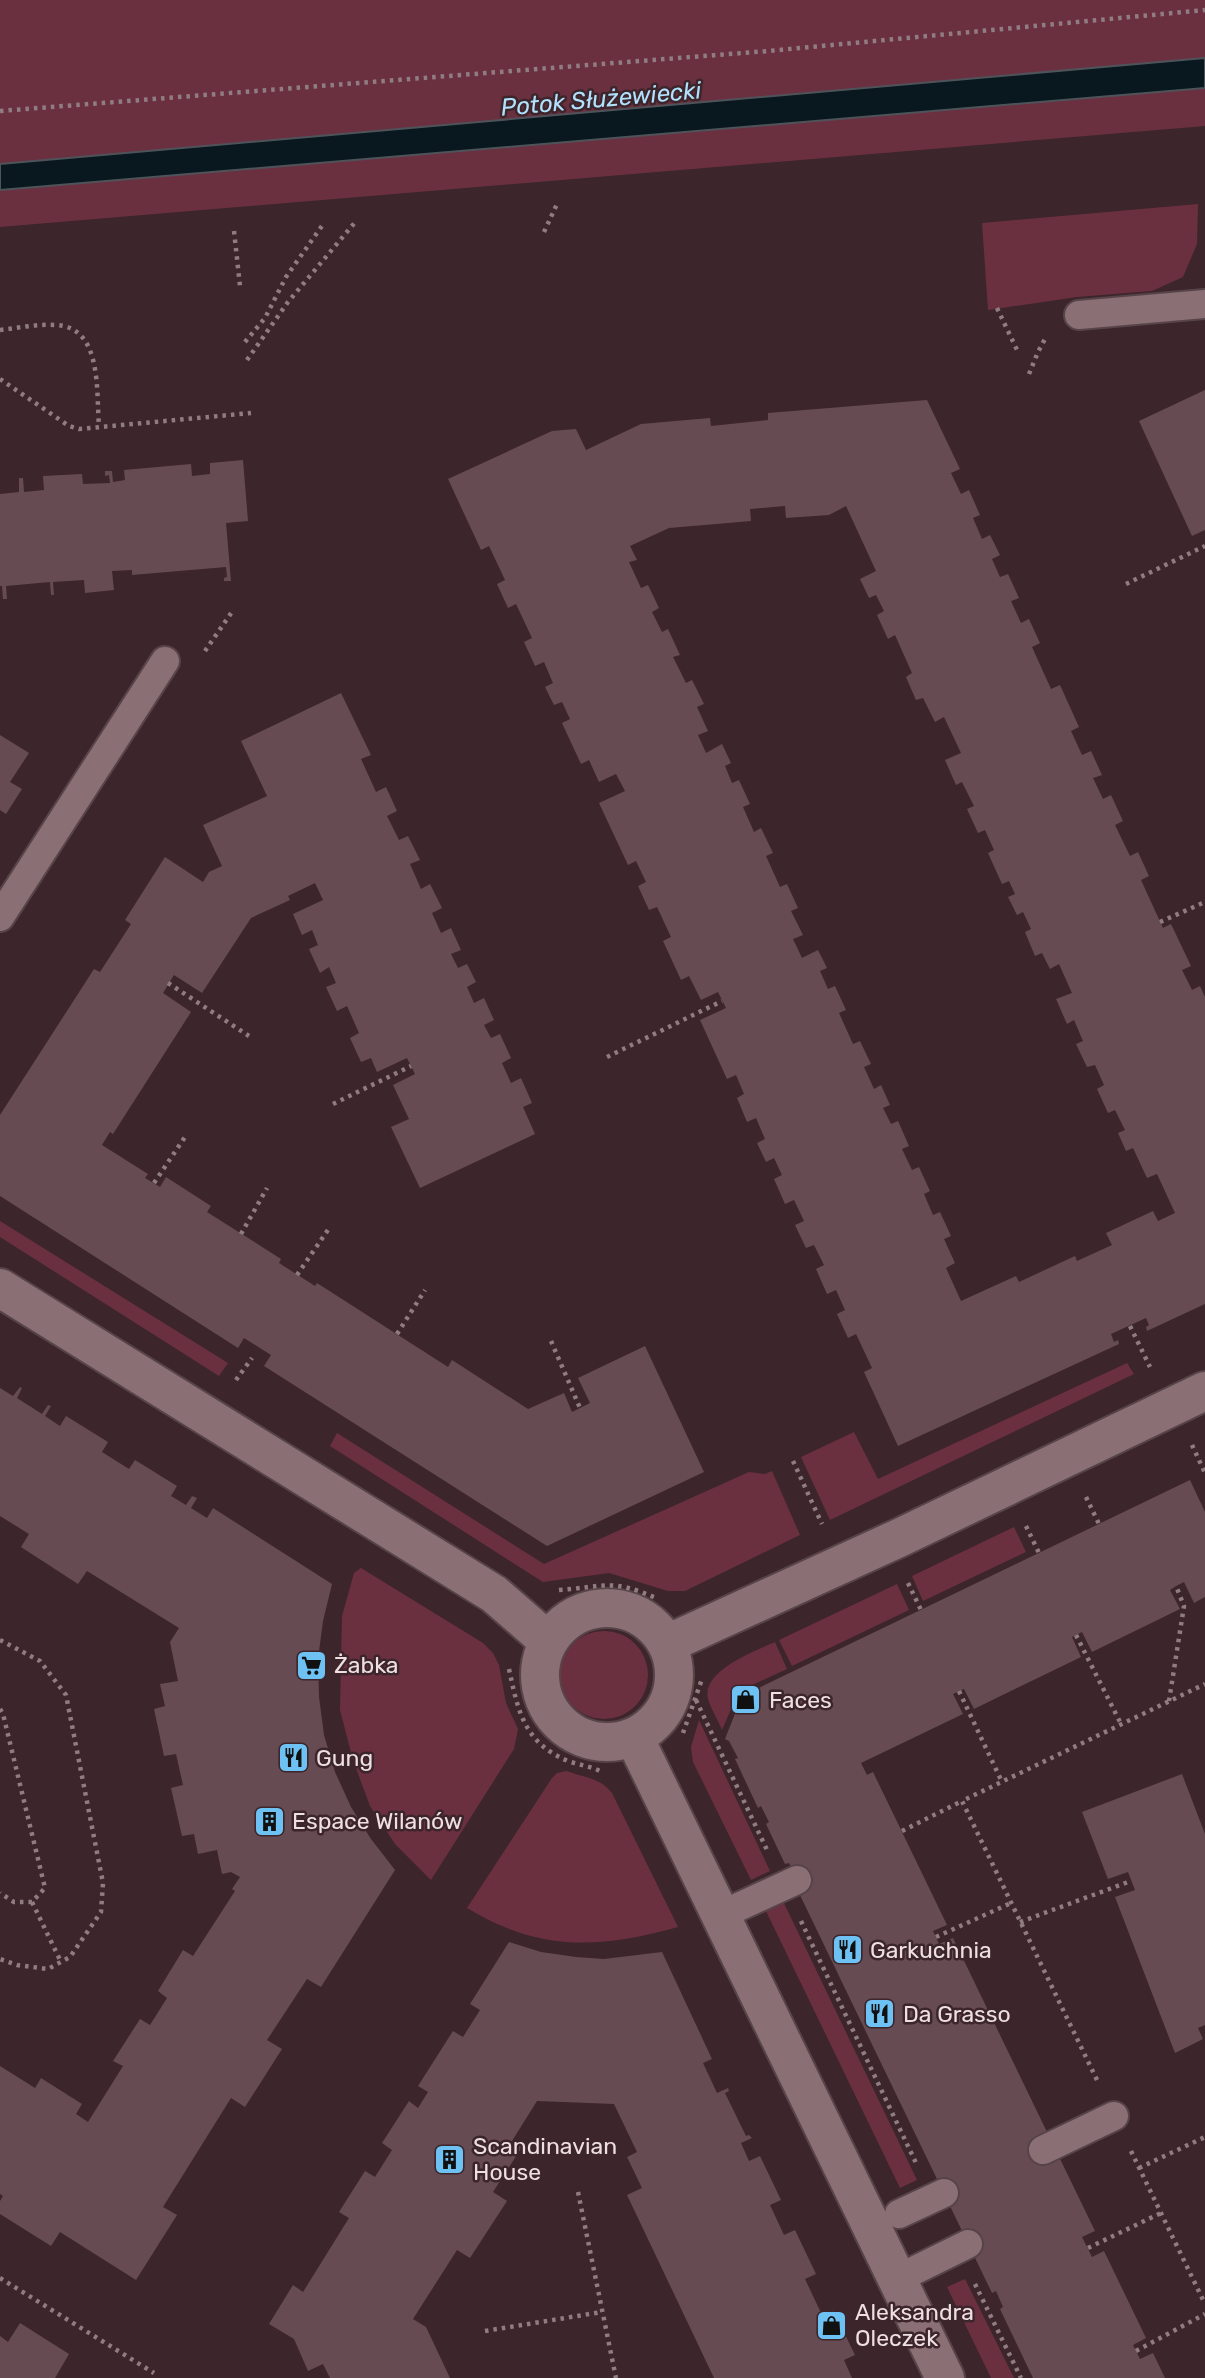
<svg xmlns="http://www.w3.org/2000/svg" width="1205" height="2378" viewBox="0 0 1205 2378" font-family="Rubik,sans-serif">
  <rect width="100%" height="100%" fill="#3c252b"/>
  <!-- green -->
  <path fill="#6b3040" d="M 0,0 L 1205,0 L 1205,126 L 0,227 Z
    M 1198,204 L 1197,244 L 1183,277 L 1152,291 L 1077,297 L 988,310 L 982,223 Z
    M 0,1221 L 228,1363 L 219,1376 L 0,1237 Z
    M 1127,1363 L 1134,1374 L 830,1520 L 801,1457 L 854,1432 L 878,1479 Z
    M 337,1433 L 544,1564 L 749,1472 L 765,1474 L 772,1471 L 800,1535 L 685,1591 L 668,1591 L 609,1573 L 543,1582 L 330,1446 Z
    M 1014,1527 L 1026,1552 L 923,1601 L 912,1576 Z
    M 361,1568 L 483,1643 L 493,1653 L 499,1665 L 506,1703 L 518,1729 L 514,1749 L 431,1880 L 395,1844 L 370,1806 L 353,1760 L 340,1710 L 342,1616 L 354,1573 Z
    M 897,1584 L 909,1610 L 792,1666 L 779,1640 Z
    M560 1675a44 44 0 1 1 88 0a44 44 0 1 1-88 0Z
    M 775,1642 L 787,1669 L 739,1691 L 722,1730 C 718,1720 711,1709 708,1699 C 701,1671 755,1651 775,1642 Z
    M 699,1720 L 770,1871 L 751,1880 L 693,1762 L 691,1747 Z
    M 566,1771 C 583,1777 601,1778 612,1793 L 678,1927 C 598,1949 540,1952 467,1908 L 552,1778 L 557,1773 Z
    M 783,1901 L 917,2180 L 900,2188 L 765,1909 Z
    M 965,2279 L 1014,2378 L 991,2378 L 947,2287 Z"/>
  <!-- water -->
  <path fill="#09171f" stroke="#4e535a" stroke-width="2" d="M 1205,58 L 1205,88 L 0,190 L 0,164 Z"/>
  <!-- building -->
  <path fill="#664c52" fill-rule="evenodd" d="M 1205,390 L 1205,530 L 1192,536 L 1139,421 Z
    M 927,400 L 960,469 L 951,473 L 961,494 L 969,490 L 980,515 L 973,518 L 982,539 L 990,535 L 1000,555 L 992,559 L 1000,577 L 1008,574 L 1019,598 L 1011,601 L 1021,623 L 1029,619 L 1040,643 L 1032,647 L 1051,689 L 1060,685 L 1079,727 L 1071,731 L 1082,755 L 1091,751 L 1102,775 L 1093,778 L 1103,799 L 1111,795 L 1123,821 L 1115,825 L 1130,856 L 1138,852 L 1149,876 L 1141,880 L 1163,928 L 1171,924 L 1191,966 L 1182,970 L 1192,990 L 1200,986 L 1205,997 L 1205,1304 L 1147,1331 L 1146,1327 L 1149,1325 L 1146,1318 L 1111,1334 L 1114,1342 L 1118,1340 L 1119,1344 L 898,1446 L 864,1372 L 872,1368 L 856,1334 L 848,1338 L 837,1314 L 845,1310 L 836,1290 L 827,1294 L 816,1269 L 824,1265 L 814,1245 L 806,1248 L 795,1225 L 804,1221 L 794,1200 L 785,1204 L 774,1179 L 782,1175 L 774,1158 L 766,1162 L 757,1143 L 765,1139 L 756,1118 L 747,1122 L 737,1098 L 744,1094 L 736,1075 L 727,1079 L 700,1020 L 726,1008 L 718,992 L 701,1000 L 689,976 L 681,980 L 663,941 L 671,937 L 657,907 L 649,910 L 638,886 L 646,882 L 636,861 L 628,865 L 599,803 L 625,791 L 616,774 L 599,782 L 589,760 L 581,764 L 562,723 L 570,719 L 562,702 L 554,705 L 545,687 L 553,683 L 544,662 L 535,666 L 524,642 L 532,638 L 516,604 L 508,608 L 497,584 L 505,580 L 489,546 L 481,550 L 448,479 L 552,431 L 576,429 L 586,450 L 641,424 L 710,418 L 711,426 L 768,420 L 768,413 ZM 785,506 L 786,518 L 829,515 L 846,506 L 876,571 L 860,579 L 869,598 L 876,595 L 884,611 L 877,615 L 888,639 L 895,635 L 912,673 L 906,677 L 916,700 L 923,698 L 935,722 L 944,717 L 961,753 L 945,760 L 956,785 L 962,782 L 974,806 L 967,809 L 978,833 L 985,830 L 994,850 L 988,853 L 1002,884 L 1009,881 L 1015,894 L 1008,897 L 1017,915 L 1023,912 L 1031,929 L 1025,932 L 1035,956 L 1042,953 L 1050,969 L 1059,964 L 1072,993 L 1056,999 L 1067,1024 L 1074,1020 L 1083,1041 L 1076,1044 L 1087,1067 L 1095,1065 L 1104,1085 L 1097,1089 L 1108,1113 L 1115,1110 L 1125,1130 L 1118,1133 L 1126,1151 L 1133,1148 L 1147,1178 L 1157,1174 L 1175,1213 L 1158,1221 L 1153,1211 L 1106,1233 L 1112,1245 L 1077,1261 L 1075,1256 L 1019,1282 L 1016,1276 L 961,1301 L 946,1268 L 955,1263 L 944,1239 L 951,1236 L 940,1212 L 933,1215 L 924,1194 L 930,1191 L 919,1167 L 912,1170 L 902,1149 L 909,1146 L 898,1121 L 891,1124 L 883,1108 L 890,1105 L 881,1085 L 874,1089 L 864,1067 L 871,1064 L 860,1041 L 853,1044 L 839,1013 L 846,1010 L 835,986 L 828,989 L 820,971 L 827,968 L 818,950 L 802,958 L 793,939 L 803,935 L 791,911 L 798,908 L 787,884 L 780,887 L 766,856 L 773,853 L 761,828 L 754,832 L 743,807 L 750,804 L 739,780 L 732,783 L 725,766 L 731,763 L 722,744 L 706,753 L 698,735 L 708,731 L 697,707 L 704,704 L 692,680 L 686,683 L 673,657 L 680,655 L 668,629 L 662,632 L 652,612 L 659,608 L 648,585 L 641,588 L 629,562 L 637,560 L 630,546 L 669,528 L 751,521 L 750,509 Z
    M 243,460 L 248,521 L 226,523 L 231,581 L 224,581 L 224,578 L 227,577 L 226,567 L 132,575 L 132,570 L 112,571 L 114,590 L 85,593 L 84,580 L 53,582 L 54,595 L 51,595 L 50,582 L 6,586 L 7,599 L 3,599 L 2,586 L 0,586 L 0,494 L 19,492 L 19,478 L 23,478 L 24,492 L 44,490 L 43,476 L 82,474 L 83,484 L 110,483 L 109,475 L 105,476 L 105,471 L 112,471 L 113,482 L 125,480 L 124,470 L 191,464 L 192,476 L 210,474 L 210,463 Z
    M 341,693 L 371,755 L 361,759 L 376,792 L 386,787 L 397,811 L 387,816 L 399,840 L 408,836 L 420,860 L 410,864 L 421,889 L 430,884 L 442,908 L 432,913 L 441,933 L 451,928 L 461,950 L 451,954 L 458,968 L 467,964 L 476,982 L 467,987 L 474,1003 L 484,998 L 494,1020 L 484,1025 L 491,1038 L 500,1034 L 511,1058 L 502,1063 L 511,1083 L 521,1078 L 532,1103 L 523,1107 L 535,1134 L 420,1188 L 391,1127 L 409,1119 L 393,1085 L 415,1074 L 407,1058 L 377,1072 L 371,1058 L 361,1062 L 350,1038 L 359,1033 L 347,1006 L 337,1011 L 326,987 L 336,983 L 329,967 L 320,973 L 309,949 L 318,945 L 312,930 L 302,935 L 293,914 L 323,900 L 315,883 L 288,896 L 290,900 L 251,918 L 202,993 L 174,975 L 163,993 L 191,1012 L 113,1134 L 110,1132 L 102,1145 L 148,1174 L 145,1178 L 160,1187 L 166,1177 L 211,1206 L 207,1212 L 281,1259 L 279,1263 L 315,1286 L 317,1283 L 448,1367 L 452,1360 L 528,1409 L 564,1393 L 572,1412 L 590,1403 L 578,1378 L 645,1346 L 704,1472 L 547,1546 L 264,1366 L 271,1355 L 244,1338 L 238,1348 L 0,1196 L 0,1115 L 94,969 L 100,972 L 131,924 L 125,920 L 165,857 L 203,882 L 209,872 L 222,866 L 203,825 L 267,796 L 241,741 Z
    M 0,735 L 29,753 L 10,782 L 22,789 L 6,814 L 0,810 Z
    M 20,1387 L 22,1388 L 17,1398 L 42,1414 L 48,1405 L 51,1406 L 45,1416 L 60,1426 L 66,1416 L 108,1442 L 102,1452 L 129,1469 L 135,1460 L 177,1486 L 171,1496 L 186,1505 L 192,1496 L 197,1498 L 191,1508 L 207,1518 L 213,1508 L 332,1584 L 323,1621 L 318,1659 L 319,1697 L 324,1735 L 335,1772 L 351,1807 L 371,1839 L 395,1870 L 321,1987 L 307,1979 L 267,2040 L 282,2049 L 245,2107 L 231,2098 L 163,2207 L 177,2215 L 136,2280 L 60,2232 L 51,2246 L 0,2214 L 0,2201 L 3,2196 L 0,2194 L 0,2066 L 35,2088 L 41,2078 L 82,2104 L 76,2114 L 88,2122 L 123,2066 L 113,2061 L 140,2019 L 150,2025 L 167,1998 L 158,1991 L 183,1950 L 193,1956 L 235,1891 L 232,1889 L 240,1877 L 231,1872 L 222,1874 L 217,1850 L 198,1854 L 194,1834 L 182,1836 L 171,1788 L 183,1785 L 176,1754 L 164,1756 L 154,1709 L 165,1706 L 160,1684 L 178,1681 L 170,1642 L 179,1628 L 87,1571 L 78,1584 L 21,1547 L 29,1534 L 0,1516 L 0,1388 L 13,1396 Z
    M 1190,1480 L 1205,1512 L 1205,1597 L 1194,1603 L 1184,1582 L 1176,1586 L 1170,1590 L 1180,1609 L 1092,1652 L 1082,1632 L 1072,1637 L 1081,1657 L 974,1709 L 964,1689 L 953,1694 L 963,1714 L 861,1763 L 867,1775 L 873,1772 L 947,1925 L 933,1931 L 939,1944 L 953,1938 L 1095,2231 L 1082,2237 L 1092,2257 L 1104,2251 L 1146,2338 L 1133,2345 L 1140,2359 L 1153,2353 L 1165,2378 L 1033,2378 L 1000,2309 L 1003,2307 L 996,2291 L 992,2293 L 798,1891 L 802,1890 L 789,1863 L 785,1864 L 766,1824 L 769,1822 L 761,1806 L 758,1808 L 735,1759 L 738,1758 L 729,1741 L 725,1739 L 742,1696 Z
    M 1182,1774 L 1205,1834 L 1205,2025 L 1198,2028 L 1203,2039 L 1175,2053 L 1115,1897 L 1135,1890 L 1128,1872 L 1108,1879 L 1082,1812 Z
    M 509,1942 L 541,1952 L 576,1957 L 604,1959 L 662,1952 L 712,2059 L 703,2063 L 717,2093 L 728,2088 L 729,2091 L 725,2093 L 746,2136 L 749,2135 L 752,2138 L 741,2143 L 749,2161 L 760,2156 L 781,2200 L 770,2205 L 784,2235 L 795,2230 L 816,2274 L 805,2279 L 822,2315 L 833,2310 L 855,2355 L 844,2360 L 852,2378 L 714,2378 L 627,2195 L 642,2188 L 627,2157 L 637,2152 L 614,2104 L 537,2101 L 512,2141 L 522,2147 L 493,2192 L 507,2201 L 470,2258 L 457,2250 L 413,2319 L 426,2327 L 450,2378 L 330,2378 L 323,2364 L 308,2371 L 294,2339 L 269,2324 L 293,2285 L 303,2292 L 349,2218 L 339,2212 L 365,2171 L 375,2177 L 392,2150 L 382,2143 L 409,2101 L 418,2108 L 428,2092 L 418,2086 L 453,2031 L 463,2037 L 480,2010 L 470,2004 Z
    M 20,2323 L 69,2354 L 55,2378 L 0,2378 L 0,2336 L 8,2342 Z"/>
  <g fill="none" stroke-linecap="round" stroke-linejoin="round">
    <defs>
      <path id="lane" d="M 1079,315 L 1205,304
        M 0,917 L 165,661
        M 721,1915 L 797,1880
        M 1043,2150 L 1114,2116
        M 899,2214 L 944,2193
        M 897,2279 L 968,2244"/>
      <path id="street" d="M 0,1288 L 494,1594 L 548,1641
        M540 1675a67 67 0 1 1 134 0a67 67 0 1 1-134 0Z
        M 667,1644 L 899,1538 L 1205,1391
        M 634,1737 L 945,2378"/>
    </defs>
    <!-- lane casing -->
    <use href="#lane" stroke="#574449" stroke-width="32"/>
    <!-- street casing -->
    <use href="#street" stroke="#574449" stroke-width="42"/>
    <!-- path -->
    <path stroke="#907d81" stroke-width="4.5" stroke-dasharray="3.5 5" stroke-linecap="butt" d="M 0,111 L 768,51 L 1205,10
      M 234,231 L 240,286
      M 544,232 L 557,204
      M 997,308 L 1018,352
      M 0,330 C 18,328 36,324 54,325 C 103,325 96,392 99,426
      M 245,342 L 265,318 L 286,277 L 324,223
      M 247,360 L 288,302 L 357,220
      M 1029,374 L 1038,352 L 1046,337
      M 0,379 L 69,426 L 79,429 L 251,413
      M 1126,584 L 1205,546
      M 205,651 L 234,609
      M 1160,922 L 1205,902
      M 168,983 L 249,1036
      M 607,1057 L 722,1001
      M 333,1104 L 411,1066
      M 154,1183 L 185,1137
      M 241,1234 L 267,1188
      M 297,1275 L 330,1227
      M 1130,1326 L 1150,1367
      M 397,1334 L 425,1290
      M 551,1341 L 580,1408
      M 236,1380 L 252,1358
      M 1192,1445 L 1205,1473
      M 793,1461 L 822,1524
      M 1086,1497 L 1099,1524
      M 1026,1526 L 1039,1553
      M 908,1583 L 921,1610
      M 559,1590 C 604,1587 611,1578 656,1598
      M 1076,1635 L 1121,1724
      M 0,1640 L 40,1661 L 66,1695 L 103,1883 L 101,1912 L 70,1957 L 48,1969 L 17,1965 L 0,1959
      M 509,1669 C 518,1711 524,1743 568,1761 C 579,1765 590,1766 600,1771
      M 959,1691 L 1002,1782
      M 696,1700 L 767,1850
      M 1169,1701 L 1184,1606 L 1176,1586
      M 0,1709 L 3,1714 L 45,1888 L 32,1902 L 14,1902 L 0,1893
      M 683,1733 L 702,1679
      M 902,1831 L 962,1801
      M 32,1902 L 61,1962
      M 801,1921 L 916,2163
      M 1020,1922 L 1131,1881
      M 936,1937 L 1011,1903
      M 1097,2080 L 962,1801 L 1205,1684
      M 1131,2151 L 1205,2304
      M 1139,2168 L 1205,2137
      M 578,2192 L 616,2378
      M 1088,2248 L 1161,2213
      M 0,2278 L 154,2373
      M 975,2284 L 1021,2378
      M 485,2331 L 602,2312
      M 1136,2351 L 1205,2314"/>
    <!-- lane -->
    <use href="#lane" stroke="#8a6f74" stroke-width="28"/>
    <!-- street -->
    <use href="#street" stroke="#8a6f74" stroke-width="38"/>
  </g>
  <!-- icons -->
  <defs>
    <symbol id="supermarket-square" viewBox="-11 -11 22 22"><rect x="-9" y="-9" width="18" height="18" rx="4" fill="#6dc2f3" stroke="#3c252b"/><path d="M-6-5.5h2.5l.6 2H6L4.5 2H-2.5L-4.4-4H-6ZM-1.5 3.2a1.3 1.3 0 1 0 .1 0ZM3 3.2a1.3 1.3 0 1 0 .1 0Z" fill="#111"/></symbol>
    <symbol id="shop-square" viewBox="-11 -11 22 22"><rect x="-9" y="-9" width="18" height="18" rx="4" fill="#6dc2f3" stroke="#3c252b"/><path d="M-5-2.5h2.3a2.7 3.5 0 0 1 5.4 0H5L5.5 6h-11ZM-1.5-2.5h3a1.5 2.3 0 0 0-3 0Z" fill="#111"/></symbol>
    <symbol id="restaurant-square" viewBox="-11 -11 22 22"><rect x="-9" y="-9" width="18" height="18" rx="4" fill="#6dc2f3" stroke="#3c252b"/><path d="M-5-6h1v4h1v-4h1v4h1v-4h1v5L-1.5 .5V6h-2V.5L-5-1ZM5-6V6H3V1.5H1.5Q1.5-4 5-6Z" fill="#111"/></symbol>
    <symbol id="building-square" viewBox="-11 -11 22 22"><rect x="-9" y="-9" width="18" height="18" rx="4" fill="#6dc2f3" stroke="#3c252b"/><path d="M-4-6H4V6H1V3H-1V6H-4ZM-2.5-4.3h1.7v1.8h-1.7ZM.8-4.3h1.7v1.8H.8ZM-2.5-1h1.7V.8h-1.7ZM.8-1h1.7V.8H.8Z" fill="#111"/></symbol>
  </defs>
  <g fill-rule="evenodd">
    <use href="#supermarket-square" x="294" y="1648" width="35" height="35"/>
    <use href="#shop-square" x="728" y="1682" width="35" height="35"/>
    <use href="#restaurant-square" x="276" y="1740" width="35" height="35"/>
    <use href="#building-square" x="252" y="1804" width="35" height="35"/>
    <use href="#restaurant-square" x="830" y="1932" width="35" height="35"/>
    <use href="#restaurant-square" x="862" y="1996" width="35" height="35"/>
    <use href="#building-square" x="432" y="2142" width="35" height="35"/>
    <use href="#shop-square" x="814" y="2308" width="35" height="35"/>
  </g>
  <g text-anchor="middle" stroke-width="5" stroke-linejoin="round" paint-order="stroke">
    <!-- poi labels -->
    <g font-size="23" fill="#eedfe2" stroke="#3c252b" text-anchor="start">
      <text x="334" y="1673">Żabka</text>
      <text x="769" y="1708">Faces</text>
      <text x="316" y="1766">Gung</text>
      <text x="292" y="1829">Espace Wilanów</text>
      <text x="870" y="1958">Garkuchnia</text>
      <text x="903" y="2022">Da Grasso</text>
      <text x="473" y="2154">Scandinavian<tspan x="473" dy="26">House</tspan></text>
      <text x="855" y="2320">Aleksandra<tspan x="855" dy="26">Oleczek</tspan></text>
    </g>
    <!-- water labels -->
    <g font-size="24" font-style="italic" fill="#b2e1fe" stroke="#3c252b">
      <text transform="translate(601 99) rotate(-5)" y="8">Potok Służewiecki</text>
    </g>
  </g>
</svg>
